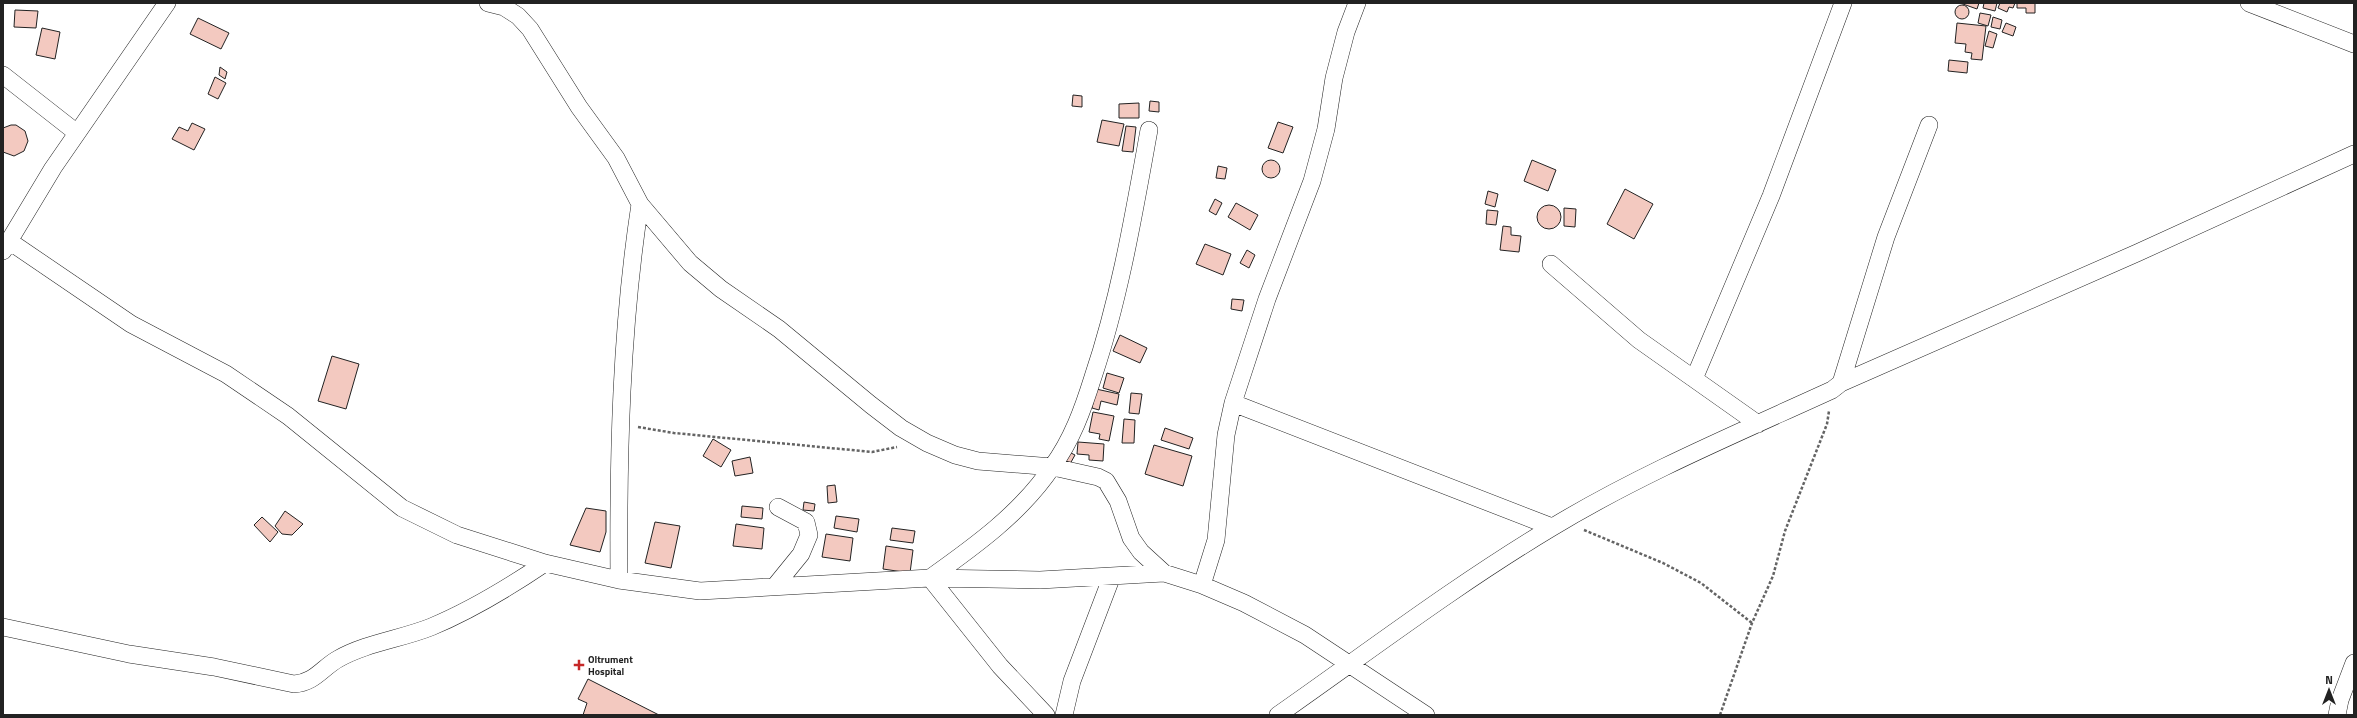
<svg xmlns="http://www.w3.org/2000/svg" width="2357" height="718" viewBox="0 0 2357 718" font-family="'Titillium Web',sans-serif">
  <rect width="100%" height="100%" fill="#fff"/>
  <!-- building -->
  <path fill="#f3c9c0" stroke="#222" d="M 1960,3 L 1979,3 L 1977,9 Z
    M 1984,3 L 1997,3 L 1995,11 L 1983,8 Z
    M 2000,3 L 2015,3 L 2013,8 L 2009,7 L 2007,12 L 1998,8 Z
    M 2017,3 L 2035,3 L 2035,13 L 2026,13 L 2026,8 L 2017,8 Z
    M1955 12a7 7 0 1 1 14 0a7 7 0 1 1-14 0Z
    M 15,10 L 38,11 L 36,28 L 14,27 Z
    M 1980,13 L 1991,15 L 1988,26 L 1978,23 Z
    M 1993,17 L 2002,20 L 2000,29 L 1991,27 Z
    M 198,18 L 229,33 L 221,49 L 190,34 Z
    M 1957,23 L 1986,26 L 1982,60 L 1971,59 L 1972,53 L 1965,52 L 1966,44 L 1955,43 Z
    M 2006,23 L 2016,27 L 2013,36 L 2002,32 Z
    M 42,28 L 60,32 L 55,59 L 36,55 Z
    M 1989,31 L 1997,34 L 1993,48 L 1985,46 Z
    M 1949,60 L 1968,62 L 1967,73 L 1948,71 Z
    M 220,67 L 227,72 L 225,79 L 219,75 Z
    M 215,77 L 226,83 L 218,99 L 208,94 Z
    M 1073,95 L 1082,96 L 1082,107 L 1072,106 Z
    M 1150,101 L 1159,102 L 1159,112 L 1149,111 Z
    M 1139,103 L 1139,118 L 1119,118 L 1119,104 Z
    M 1102,120 L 1124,124 L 1119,146 L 1097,142 Z
    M 1278,122 L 1293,127 L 1283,153 L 1268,148 Z
    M 192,123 L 205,129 L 194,150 L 172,139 L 179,127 L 188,131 Z
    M 11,125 L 16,125 L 25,131 L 28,141 L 24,151 L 14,156 L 3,152 L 3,128 Z
    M 1126,126 L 1136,127 L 1133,152 L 1122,151 Z
    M 1532,160 L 1556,170 L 1548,191 L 1524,181 Z
    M1262 169a9 9 0 1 1 18 0a9 9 0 1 1-18 0Z
    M 1218,166 L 1227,168 L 1225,179 L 1216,178 Z
    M 1625,189 L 1653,204 L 1634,239 L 1607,224 Z
    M 1488,191 L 1498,194 L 1495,207 L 1485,204 Z
    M 1215,199 L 1222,203 L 1216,215 L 1209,211 Z
    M 1236,203 L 1258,215 L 1250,230 L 1228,217 Z
    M1537 217a12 12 0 1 1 24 0a12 12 0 1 1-24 0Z
    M 1564,208 L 1576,209 L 1575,227 L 1564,226 Z
    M 1487,210 L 1498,211 L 1496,225 L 1486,224 Z
    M 1503,226 L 1511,227 L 1511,235 L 1521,236 L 1519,252 L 1500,250 Z
    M 1205,244 L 1231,254 L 1223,275 L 1196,264 Z
    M 1247,250 L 1255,255 L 1249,268 L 1240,263 Z
    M 1232,299 L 1244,300 L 1242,311 L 1231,309 Z
    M 1120,335 L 1147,348 L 1140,363 L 1113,351 Z
    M 332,356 L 359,364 L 346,409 L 318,401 Z
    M 1107,373 L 1124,378 L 1119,393 L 1103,388 Z
    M 1096,389 L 1119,394 L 1117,405 L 1101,401 L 1099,410 L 1092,408 Z
    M 1131,393 L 1142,394 L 1139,414 L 1129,413 Z
    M 1093,412 L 1114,416 L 1109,441 L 1099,439 L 1100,434 L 1089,432 Z
    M 1124,419 L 1135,420 L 1134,443 L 1122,443 Z
    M 1165,428 L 1193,438 L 1189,449 L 1161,440 Z
    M 713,439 L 731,450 L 721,467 L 703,456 Z
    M 1078,442 L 1104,444 L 1103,461 L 1089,460 L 1089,455 L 1077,454 Z
    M 1154,445 L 1192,456 L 1183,486 L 1145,474 Z
    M 1067,451 L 1075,455 L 1070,464 L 1062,460 Z
    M 750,457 L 753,473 L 735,476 L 732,461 Z
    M 835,485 L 837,502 L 828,503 L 827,486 Z
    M 804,502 L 815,504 L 814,511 L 803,510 Z
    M 742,506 L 763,508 L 762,519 L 741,517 Z
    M 586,508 L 606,511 L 606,532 L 600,552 L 570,545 Z
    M 285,511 L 303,524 L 292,535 L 282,534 L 275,526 Z
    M 836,516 L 859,519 L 857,532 L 834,528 Z
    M 262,517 L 278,532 L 270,542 L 254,525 Z
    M 655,522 L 680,526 L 671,568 L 645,563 Z
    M 736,524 L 764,528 L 762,549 L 733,546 Z
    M 892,528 L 915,531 L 913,543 L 890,540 Z
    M 826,534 L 853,538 L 850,561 L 822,557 Z
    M 886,546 L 913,550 L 910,573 L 883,569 Z
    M 588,679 L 659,715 L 583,715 L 587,703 L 578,699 Z"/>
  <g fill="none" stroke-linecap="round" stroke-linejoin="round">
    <defs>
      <path id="street" d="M 488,3 L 504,7 L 518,16 L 530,29 L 579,107 L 616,158 L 640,204 L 690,263 L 721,289 L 779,329 L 871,405 L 901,428 L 927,443 L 955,455 L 978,461 L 1053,467 L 1098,477 L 1106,481 L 1118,501 L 1131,538 L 1141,552 L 1164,573
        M 2249,3 L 2354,44
        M 3,75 L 77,133
        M 9,241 L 131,324 L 226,374 L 288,416 L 402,508 L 457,535 L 545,563 L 619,580 L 700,591 L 930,578 L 1040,580 L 1164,573 L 1202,585 L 1244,603 L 1305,635 L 1426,715
        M 3,251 L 53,168 L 167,3
        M 1551,264 L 1639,340 L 1758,424
        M 1694,379 L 1771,196 L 1843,3
        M 1841,383 L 1886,237 L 1929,125
        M 1233,403 L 1552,527
        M 619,580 C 618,454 621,328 640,204
        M 1202,585 L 1216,540 L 1226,435 L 1233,403 L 1267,299 L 1312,181 L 1326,129 L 1334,78 L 1346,32 L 1357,3
        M 775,586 L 801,554 L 809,535 L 806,522 L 778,507
        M 3,627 L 129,654 L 214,667 L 294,684 C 314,683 322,668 338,659 C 366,643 401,639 431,627 C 472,610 508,588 545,563
        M 1046,715 L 1000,666 L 930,578 C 975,546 1021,513 1052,467 C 1072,440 1083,409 1093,377 C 1120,297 1134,213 1149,130
        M 1064,715 L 1072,681 L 1112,576
        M 1278,715 C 1368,652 1456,585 1551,528 C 1640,474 1738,433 1832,390 L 1841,383 L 2137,253 L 2354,154
        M 2337,715 L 2340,700 L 2354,663"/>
    </defs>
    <!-- street casing -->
    <use href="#street" stroke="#222" stroke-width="18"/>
    <!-- path -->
    <path stroke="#646464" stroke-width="2.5" stroke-dasharray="3 2" stroke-linecap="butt" d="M 638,427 L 674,433 L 872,452 L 897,447
      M 1584,530 L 1663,563 L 1701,583 L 1752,623
      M 1720,715 L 1752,623 L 1773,576 L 1785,531 L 1827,424 L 1829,411"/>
    <!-- street -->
    <use href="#street" stroke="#fff" stroke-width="17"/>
  </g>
  <!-- markers -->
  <path fill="#c62828" stroke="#fff" stroke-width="1.5" d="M577 659h4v4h4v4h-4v4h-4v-4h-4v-4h4z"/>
  <g text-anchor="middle" stroke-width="3" stroke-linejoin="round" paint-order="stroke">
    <!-- poi labels -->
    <g font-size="10" font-weight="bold" fill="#222" stroke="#fff" text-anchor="start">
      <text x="588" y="663">Oltrument<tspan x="588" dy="12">Hospital</tspan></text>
    </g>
  </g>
  <!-- border -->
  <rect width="2357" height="718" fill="none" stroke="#222222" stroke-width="8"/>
  <!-- north arrow -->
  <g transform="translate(2329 690)" stroke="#ffffff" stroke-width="3" paint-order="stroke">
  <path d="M0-3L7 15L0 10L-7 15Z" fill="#222222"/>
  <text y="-6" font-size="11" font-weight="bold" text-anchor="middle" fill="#222222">N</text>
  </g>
</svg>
